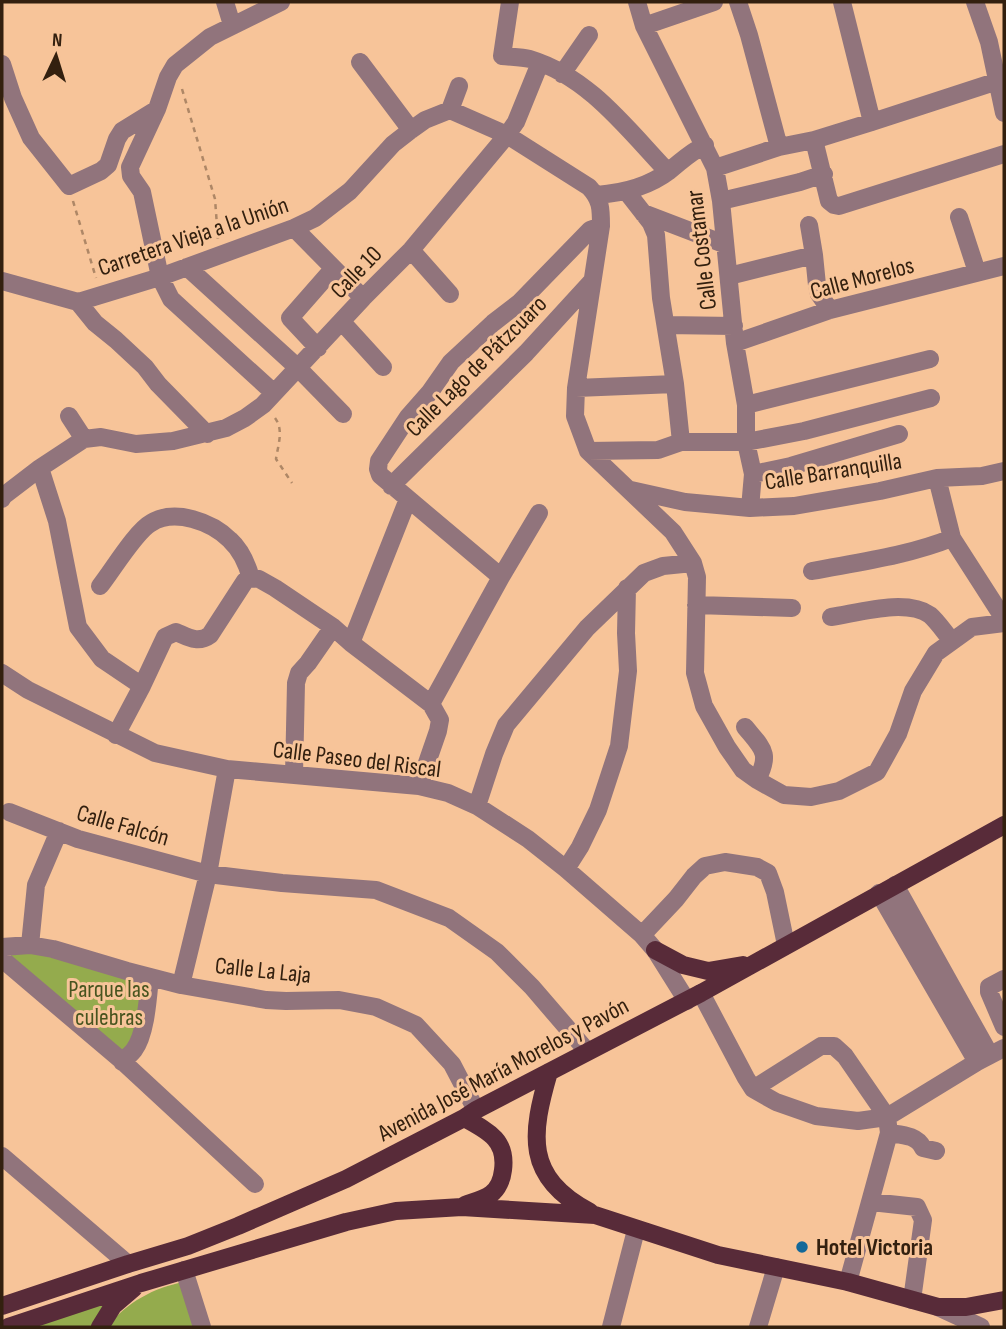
<svg xmlns="http://www.w3.org/2000/svg" width="1006" height="1329" viewBox="0 0 1006 1329" font-family="'Sofia Sans Condensed',sans-serif">
  <rect width="100%" height="100%" fill="#f7c499"/>
  <!-- green -->
  <path fill="#94ab4d" d="M 2,947 L 150,977 L 146,1012 L 122,1062 Z
    M 184,1282 L 199,1327 L 108,1327 C 125,1303 155,1287 184,1282 Z
    M 115,1297 L 98,1316 L 91,1327 L 37,1327 L 36,1324 Z"/>
  <g fill="none" stroke-linecap="round" stroke-linejoin="round">
    <!-- path -->
    <path stroke="#ae8766" stroke-width="2.5" stroke-dasharray="5 5" stroke-linecap="butt" d="M 182,89 L 215,199 L 218,239
      M 73,201 L 96,278
      M 275,418 C 284,430 278,445 276,459 L 292,483"/>
    <!-- minor -->
    <path stroke="#91747c" stroke-width="18" d="M 225,2 L 232,25
      M 510,2 L 502,56 C 511,57 521,57 530,59 C 589,77 627,129 668,172
      M 637,2 L 644,26 L 715,168 L 721,201 L 735,343 L 746,405 L 746,442 L 753,474 L 750,508
      M 738,2 L 749,35 L 779,147
      M 842,2 L 872,122
      M 975,2 L 989,42 L 1004,113
      M 644,26 L 714,2
      M 360,62 L 411,130
      M 2,64 L 13,98 L 31,138 L 69,186 L 101,171 L 108,165 L 117,139 L 122,131 L 156,110
      M 562,74 L 589,35
      M 450,110 L 459,86
      M 814,140 L 829,201 L 834,205 L 839,206 L 1004,154
      M 715,168 L 779,147 L 814,140 L 872,122 L 1004,79
      M 626,191 L 651,223 L 656,235 L 661,298 L 675,384 L 681,442
      M 597,195 C 623,193 648,187 669,171 C 683,160 689,153 705,145
      M 721,201 L 800,182 L 824,174
      M 643,213 L 724,244
      M 959,217 L 977,272
      M 809,225 L 814,255 L 817,285 L 819,294 L 830,310
      M 294,228 L 363,298
      M 411,250 L 450,294
      M 187,267 L 297,367 L 343,414
      M 729,276 L 814,255
      M 2,281 L 78,302 L 160,277 L 294,228 L 315,218 L 350,191 L 393,144 L 411,130 L 425,120 L 450,110 L 507,135 L 589,187 C 601,200 601,208 601,226 L 576,388 L 575,416 L 588,451 L 673,532 L 693,563 L 697,577 L 695,673 L 704,706 L 727,747 L 743,770 L 757,780 L 784,795 L 811,797 L 839,791 L 877,772 L 898,734 L 913,691 L 936,653 L 972,627 L 1004,623
      M 78,302 L 95,323 L 116,340 L 145,367 L 158,384 L 207,434
      M 342,322 L 383,367
      M 666,325 L 734,326
      M 735,343 L 830,310 L 1004,266
      M 318,348 L 290,318 L 333,269
      M 576,388 L 675,384
      M 274,393 L 171,299 L 160,277 L 142,192 L 131,176 L 130,167 L 157,109 L 168,77 L 175,65 L 210,37 L 281,2
      M 746,405 L 930,359
      M 69,416 L 84,439
      M 588,451 L 658,450 L 681,442 L 746,442 L 804,431 L 931,398
      M 40,468 L 57,521 L 78,627 L 102,659 L 142,686
      M 753,474 L 791,466 L 899,434
      M 937,478 L 952,538 L 1004,619
      M 391,486 L 526,353 L 592,281
      M 631,490 L 685,502 L 750,508 L 794,506 L 880,491 L 937,478 L 982,476 L 1004,471
      M 2,499 L 2,497 L 40,468 L 84,439 L 101,437 L 136,444 L 173,441 L 226,428 L 245,418 L 263,405 L 363,298 L 411,250 L 507,135 L 516,122 L 540,63
      M 812,571 C 859,562 907,556 952,538
      M 501,577 L 380,475 L 378,469 L 379,461 L 408,417 L 430,392 L 451,362 L 493,323 L 519,303 L 590,230 L 601,226
      M 251,578 L 259,579 L 275,588 L 333,627 L 351,643 L 431,704 L 440,720 L 438,731 L 419,786
      M 100,586 C 112,571 136,531 151,523 C 175,508 212,522 230,540 C 241,550 247,564 251,578
      M 696,605 L 792,608
      M 831,617 C 858,613 906,598 930,615 C 938,622 945,633 952,641
      M 351,643 L 408,499
      M 2,673 L 28,690 L 155,753 L 227,769 L 419,786 L 448,793 L 477,806 L 528,839 L 566,869 L 642,935 L 655,950 L 687,1001
      M 431,704 L 501,577 L 539,513
      M 745,727 C 763,749 771,753 757,780
      M 116,735 L 142,686 L 165,637 L 176,632 C 188,637 198,644 210,635 L 245,581 L 251,578
      M 294,775 L 296,683 L 299,673 L 308,663 L 333,627
      M 477,806 L 494,754 L 506,725 L 587,628 L 644,573 L 663,566 L 693,563
      M 9,812 L 78,839 L 208,874 L 282,883 L 376,890 L 449,918 L 497,952 L 532,987 L 587,1051
      M 566,869 L 580,847 L 598,810 L 619,746 L 628,671 L 626,633 L 627,588
      M 895,885 L 990,1055
      M 879,893 L 977,1062
      M 642,935 L 676,899 L 694,876 L 705,866 L 725,862 L 757,867 L 768,873 L 775,892 L 786,945
      M 30,945 L 36,885 L 59,831
      M 2,947 L 30,945 L 53,949 L 127,971 L 181,985 L 266,1000 L 286,1001 L 339,1000 L 376,1007 L 416,1025 L 452,1064 L 476,1110
      M 2,959 L 121,1060 L 255,1184
      M 1004,979 L 989,987 L 989,992 L 1004,1027
      M 181,985 L 208,874 L 227,769
      M 701,993 L 746,1078 L 753,1089 L 776,1102 L 816,1116 L 858,1121 L 887,1117 L 977,1062 L 1004,1048
      M 122,1062 C 126,1058 131,1054 134,1050 C 146,1034 148,997 150,977
      M 753,1089 L 821,1046 L 834,1046 L 845,1056 L 887,1117 L 889,1133 L 848,1282
      M 889,1133 C 902,1135 917,1135 923,1148 L 936,1151
      M 2,1156 L 128,1264
      M 871,1202 L 917,1207 L 923,1220 L 912,1300
      M 184,1270 L 202,1327
      M 938,1307 L 981,1327
      M 611,1327 L 636,1230
      M 758,1327 L 776,1267"/>
    <!-- major -->
    <path stroke="#582b39" stroke-width="18" d="M 655,950 L 683,965 L 708,971 L 743,965
      M 549,1072 C 531,1134 524,1177 590,1212
      M 464,1118 C 488,1131 507,1140 503,1170 C 502,1179 498,1189 491,1194 C 484,1199 473,1202 465,1205
      M 2,1306 L 128,1264 L 188,1246 L 238,1226 L 346,1179 L 464,1118 L 476,1110 L 701,993 L 1004,825
      M 8,1327 L 141,1283 L 346,1222 L 396,1211 L 462,1207 L 595,1215 L 718,1255 L 848,1282 L 938,1307 L 966,1307 L 1004,1300
      M 100,1327 L 113,1306 L 134,1288"/>
  </g>
  <!-- markers -->
  <circle fill="#136899" stroke="#f7c499" stroke-width="2.5" cx="802" cy="1247" r="7"/>
  <g text-anchor="middle" stroke-width="6" stroke-linejoin="round" paint-order="stroke">
    <!-- street labels -->
    <g font-size="24" fill="#33200f" stroke="#f7c499">
      <text transform="translate(193 236) rotate(-19)" y="8">Carretera Vieja a la Unión</text>
      <text transform="translate(701 250) rotate(-97)" y="8">Calle Costamar</text>
      <text transform="translate(356 272) rotate(-46)" y="8">Calle 10</text>
      <text transform="translate(862 278) rotate(-15)" y="8">Calle Morelos</text>
      <text transform="translate(476 366) rotate(-45)" y="8">Calle Lago de Pátzcuaro</text>
      <text transform="translate(833 471) rotate(-9)" y="8">Calle Barranquilla</text>
      <text transform="translate(357 759) rotate(7)" y="8">Calle Paseo del Riscal</text>
      <text transform="translate(123 825) rotate(16)" y="8">Calle Falcón</text>
      <text transform="translate(263 970) rotate(6)" y="8">Calle La Laja</text>
      <text transform="translate(503 1069) rotate(-28)" y="8">Avenida José María Morelos y Pavón</text>
    </g>
    <!-- park labels -->
    <g font-size="24" fill="#47541f" stroke="#f7c499">
      <text x="109" y="997">Parque las<tspan x="109" dy="28">culebras</tspan></text>
    </g>
    <!-- poi labels -->
    <g font-size="24" font-weight="bold" fill="#33200f" stroke="#f7c499" text-anchor="start">
      <text x="816" y="1255">Hotel Victoria</text>
    </g>
  </g>
  <!-- border -->
  <rect width="1006" height="1329" fill="none" stroke="#33200f" stroke-width="7"/>
  <!-- north arrow -->
  <g transform="translate(56 56) rotate(4)" stroke="#f7c499" stroke-width="5" paint-order="stroke">
  <path d="M0-5L12 26L0 18L-12 26Z" fill="#33200f"/>
  <text y="-10" font-size="19" font-weight="bold" text-anchor="middle" fill="#33200f">N</text>
  </g>
</svg>
